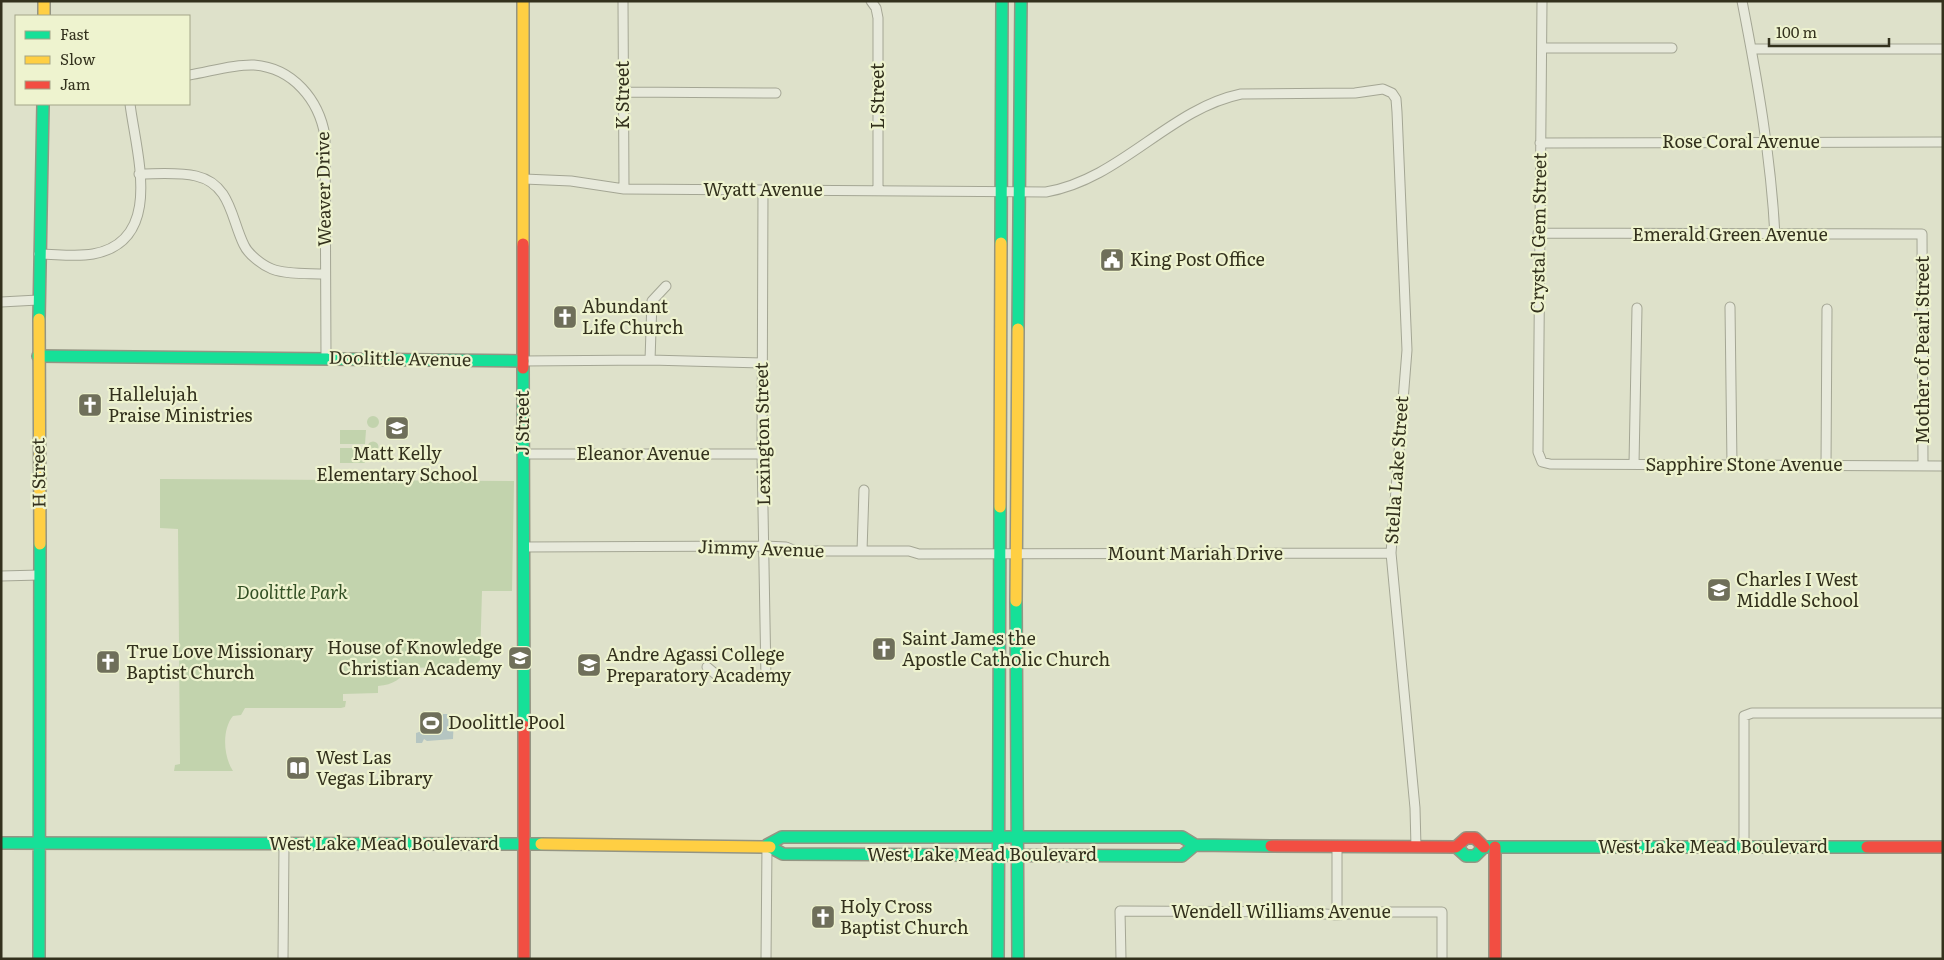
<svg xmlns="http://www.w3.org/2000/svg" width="1944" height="960" viewBox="0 0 1944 960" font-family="Literata,serif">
  <rect width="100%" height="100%" fill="#dee1ca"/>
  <!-- green -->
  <path fill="#c2d3ad" d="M367 422a6 6 0 1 1 12 0a6 6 0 1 1-12 0Z
    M 340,430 L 366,430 L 365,444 L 340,444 Z
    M367.5 447a5.5 5.5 0 1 1 11 0a5.5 5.5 0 1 1-11 0Z
    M 340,448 L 365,448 L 365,463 L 340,463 Z
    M 160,479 L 514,481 L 512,591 L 482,591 L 480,660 L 472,669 L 464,671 L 462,666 L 455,663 L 442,667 L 412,668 C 400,678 394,685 378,686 L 378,693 L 343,694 L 343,701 L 346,701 L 345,707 L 341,708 L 245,708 L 241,715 L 233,716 C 222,729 223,756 233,771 L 174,771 L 175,765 L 180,764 L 178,529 L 160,528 Z"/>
  <!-- water -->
  <path fill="#b5c5c1" d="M 425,713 L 437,713 L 438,730 L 440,733 L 443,714 L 454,714 L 453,739 L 427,741 L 424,739 L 422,743 L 416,743 L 416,733 L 425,730 Z"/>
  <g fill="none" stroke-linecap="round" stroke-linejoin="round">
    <defs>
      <path id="street" d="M 623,1 L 624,189
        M 871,1 L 876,8 L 878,18 L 878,191
        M 1542,1 L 1538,452 L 1542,462 L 1550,464 L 1943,466
        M 1742,1 C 1757,78 1771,157 1775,236
        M 1542,48 L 1672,48
        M 1751,49 L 1943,49
        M 189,75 C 209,72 233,64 254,65 C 293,68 319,100 325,136 L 326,357
        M 623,92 L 776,93
        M 1540,143 L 1943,142
        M 139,174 C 157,174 179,172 196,176 C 231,184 231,219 244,245 C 248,254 262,265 272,269 C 288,275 309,273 325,274
        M 524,179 L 571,181 L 624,189 L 1046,192 C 1121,179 1169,109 1241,94 L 1355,93 L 1383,89 L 1392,93 L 1396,99 L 1397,112 L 1407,350 L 1391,553 L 1415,808 L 1416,847
        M 1538,233 L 1922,234 L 1923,466
        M 39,254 C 56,254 76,257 93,254 C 165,241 136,153 130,104
        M 1,302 L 38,300
        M 1730,307 L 1732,465
        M 650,360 L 652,301 L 666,286
        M 523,361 L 650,360 L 762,363
        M 523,454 L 762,454
        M 1634,464 L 1637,308
        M 1826,465 L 1827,309
        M 523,547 L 765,546 L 786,547 L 796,551 L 909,551 L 919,554 L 1391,553
        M 862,551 L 864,490
        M 1,576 L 40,575
        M 707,667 L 719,677 L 766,678 L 762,454 L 763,190
        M 1744,847 L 1744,716 L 1752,713 L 1943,713
        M 1337,915 L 1337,846
        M 283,959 L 284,844
        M 766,959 L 767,845
        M 1121,959 L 1120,911 L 1302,912 L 1337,915 L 1370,912 L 1442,912 L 1442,959"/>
      <path id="fast" d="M 1001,243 L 1002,1
        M 39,319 L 43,104
        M 1018,329 L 1021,1
        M 38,356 L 523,361
        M 523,368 L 524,726
        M 1016,601 L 1018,959
        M 1,843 L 541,844
        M 767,845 L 782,837 L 1182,837 L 1195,845 L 1271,846
        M 770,847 L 783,854 L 1182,856 L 1195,845
        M 1456,847 L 1466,856 L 1475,856 L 1484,847 L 1867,847
        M 39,959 L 40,544
        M 998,959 L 1000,507"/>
      <path id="slow" d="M 44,1 L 44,16
        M 523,1 L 523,244
        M 39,319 L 40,544
        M 1000,507 L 1001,243
        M 1016,601 L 1018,329
        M 541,844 L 770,847"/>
      <path id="jam" d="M 523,244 L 523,368
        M 524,726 L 524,959
        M 1271,846 L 1456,847 L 1466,838 L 1475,838 L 1484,847
        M 1495,847 L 1495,959
        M 1867,847 L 1943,847"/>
    </defs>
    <!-- street casing -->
    <use href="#street" stroke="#a4a694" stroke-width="11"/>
    <!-- fast casing -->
    <use href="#fast" stroke="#949583" stroke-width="14"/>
    <!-- slow casing -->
    <use href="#slow" stroke="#949583" stroke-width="14"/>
    <!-- jam casing -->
    <use href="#jam" stroke="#949583" stroke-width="14"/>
    <!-- street -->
    <use href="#street" stroke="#e7e9db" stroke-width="9"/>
    <!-- fast -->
    <use href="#fast" stroke="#16e098" stroke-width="11"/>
    <!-- slow -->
    <use href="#slow" stroke="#ffcf43" stroke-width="11"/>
    <!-- jam -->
    <use href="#jam" stroke="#f24e42" stroke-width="11"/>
  </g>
  <!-- icons -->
  <defs>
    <symbol id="civic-square" viewBox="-11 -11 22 22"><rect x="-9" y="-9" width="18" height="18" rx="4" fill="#6f6f5a" stroke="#eef3cf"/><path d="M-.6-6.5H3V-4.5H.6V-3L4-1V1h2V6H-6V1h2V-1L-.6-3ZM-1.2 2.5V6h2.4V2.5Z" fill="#fff"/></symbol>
    <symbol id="church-square" viewBox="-11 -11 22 22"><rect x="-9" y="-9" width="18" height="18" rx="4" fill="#6f6f5a" stroke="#eef3cf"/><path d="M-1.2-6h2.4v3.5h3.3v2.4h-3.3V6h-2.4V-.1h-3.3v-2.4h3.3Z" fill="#fff"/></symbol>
    <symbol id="school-square" viewBox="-11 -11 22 22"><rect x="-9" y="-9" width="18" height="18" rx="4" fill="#6f6f5a" stroke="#eef3cf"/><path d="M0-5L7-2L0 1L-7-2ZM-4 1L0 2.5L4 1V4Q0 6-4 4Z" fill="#fff"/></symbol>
    <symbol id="stadium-square" viewBox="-11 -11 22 22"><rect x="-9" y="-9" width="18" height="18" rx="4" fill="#6f6f5a" stroke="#eef3cf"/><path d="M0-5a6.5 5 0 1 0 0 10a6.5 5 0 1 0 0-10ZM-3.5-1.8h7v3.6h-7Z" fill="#fff"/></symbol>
    <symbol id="library-square" viewBox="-11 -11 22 22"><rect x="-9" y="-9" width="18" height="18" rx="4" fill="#6f6f5a" stroke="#eef3cf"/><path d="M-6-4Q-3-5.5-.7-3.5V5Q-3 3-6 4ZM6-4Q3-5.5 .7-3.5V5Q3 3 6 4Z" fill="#fff"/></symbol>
  </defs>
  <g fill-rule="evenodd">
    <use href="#civic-square" x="1098" y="246" width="28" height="28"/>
    <use href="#church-square" x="551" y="303" width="28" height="28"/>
    <use href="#church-square" x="76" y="391" width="28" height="28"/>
    <use href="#school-square" x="383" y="414" width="28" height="28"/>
    <use href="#school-square" x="1705" y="576" width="28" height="28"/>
    <use href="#church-square" x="870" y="635" width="28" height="28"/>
    <use href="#school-square" x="506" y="644" width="28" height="28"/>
    <use href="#church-square" x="94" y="648" width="28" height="28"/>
    <use href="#school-square" x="575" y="651" width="28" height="28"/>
    <use href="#stadium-square" x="417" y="709" width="28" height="28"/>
    <use href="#library-square" x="284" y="754" width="28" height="28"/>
    <use href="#church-square" x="809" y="903" width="28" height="28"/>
  </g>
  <g text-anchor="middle" stroke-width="4.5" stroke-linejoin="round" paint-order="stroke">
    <!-- street labels -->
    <g font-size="18" fill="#33311d" stroke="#eef3cf">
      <text transform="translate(623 95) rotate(-90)" y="6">K Street</text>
      <text transform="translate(878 96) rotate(-90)" y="6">L Street</text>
      <text x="1741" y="148">Rose Coral Avenue</text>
      <text transform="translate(324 189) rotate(-91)" y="6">Weaver Drive</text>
      <text x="763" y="196">Wyatt Avenue</text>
      <text transform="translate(1539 233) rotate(-89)" y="6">Crystal Gem Street</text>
      <text x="1730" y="241">Emerald Green Avenue</text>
      <text transform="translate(1923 350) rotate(-90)" y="6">Mother of Pearl Street</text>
      <text transform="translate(400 359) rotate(1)" y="6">Doolittle Avenue</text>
      <text transform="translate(523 423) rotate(-90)" y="6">J Street</text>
      <text transform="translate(763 434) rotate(-91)" y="6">Lexington Street</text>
      <text x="643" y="460">Eleanor Avenue</text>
      <text x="1744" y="471">Sapphire Stone Avenue</text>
      <text transform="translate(1397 470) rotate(-86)" y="6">Stella Lake Street</text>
      <text transform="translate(39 473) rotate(-91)" y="6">H Street</text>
      <text transform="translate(761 549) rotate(2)" y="6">Jimmy Avenue</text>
      <text x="1195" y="560">Mount Mariah Drive</text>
      <text x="384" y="850">West Lake Mead Boulevard</text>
      <text x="1713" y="853">West Lake Mead Boulevard</text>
      <text x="982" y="861">West Lake Mead Boulevard</text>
      <text x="1281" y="918">Wendell Williams Avenue</text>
    </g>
    <!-- poi labels -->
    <g font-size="18" fill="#33311d" stroke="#eef3cf" text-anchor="start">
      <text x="1130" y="266">King Post Office</text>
      <text x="582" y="313">Abundant<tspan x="582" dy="21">Life Church</tspan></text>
      <text x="108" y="401">Hallelujah<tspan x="108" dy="21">Praise Ministries</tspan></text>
      <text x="397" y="460" text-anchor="middle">Matt Kelly<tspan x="397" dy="21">Elementary School</tspan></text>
      <text x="1736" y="586">Charles I West<tspan x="1736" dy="21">Middle School</tspan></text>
      <text x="902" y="645">Saint James the<tspan x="902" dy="21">Apostle Catholic Church</tspan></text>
      <text x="502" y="654" text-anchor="end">House of Knowledge<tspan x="502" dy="21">Christian Academy</tspan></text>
      <text x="126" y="658">True Love Missionary<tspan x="126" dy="21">Baptist Church</tspan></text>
      <text x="606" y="661">Andre Agassi College<tspan x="606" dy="21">Preparatory Academy</tspan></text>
      <text x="448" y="729">Doolittle Pool</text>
      <text x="316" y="764">West Las<tspan x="316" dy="21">Vegas Library</tspan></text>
      <text x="840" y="913">Holy Cross<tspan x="840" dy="21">Baptist Church</tspan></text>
    </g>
    <!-- park labels -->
    <g font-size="18" font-style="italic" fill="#324f24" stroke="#eef3cf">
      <text x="292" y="599">Doolittle Park</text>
    </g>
  </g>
  <!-- border -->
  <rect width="1944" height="960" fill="none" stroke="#33311d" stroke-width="5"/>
  <!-- legend -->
  <rect x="15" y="15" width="175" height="90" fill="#eef3cf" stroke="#a3a588"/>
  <rect x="25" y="31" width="25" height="8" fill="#16e098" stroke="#a3a588"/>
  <text x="60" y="40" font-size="15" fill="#33311d">Fast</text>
  <rect x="25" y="56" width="25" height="8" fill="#ffcf43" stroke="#a3a588"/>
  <text x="60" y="65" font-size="15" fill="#33311d">Slow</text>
  <rect x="25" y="81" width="25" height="8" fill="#f24e42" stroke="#a3a588"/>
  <text x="60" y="90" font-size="15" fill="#33311d">Jam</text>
  <!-- scale -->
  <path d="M1769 38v8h120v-8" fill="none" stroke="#33311d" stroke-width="2.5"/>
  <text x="1776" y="38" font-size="15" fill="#33311d" stroke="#eef3cf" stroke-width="4" paint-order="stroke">100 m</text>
</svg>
